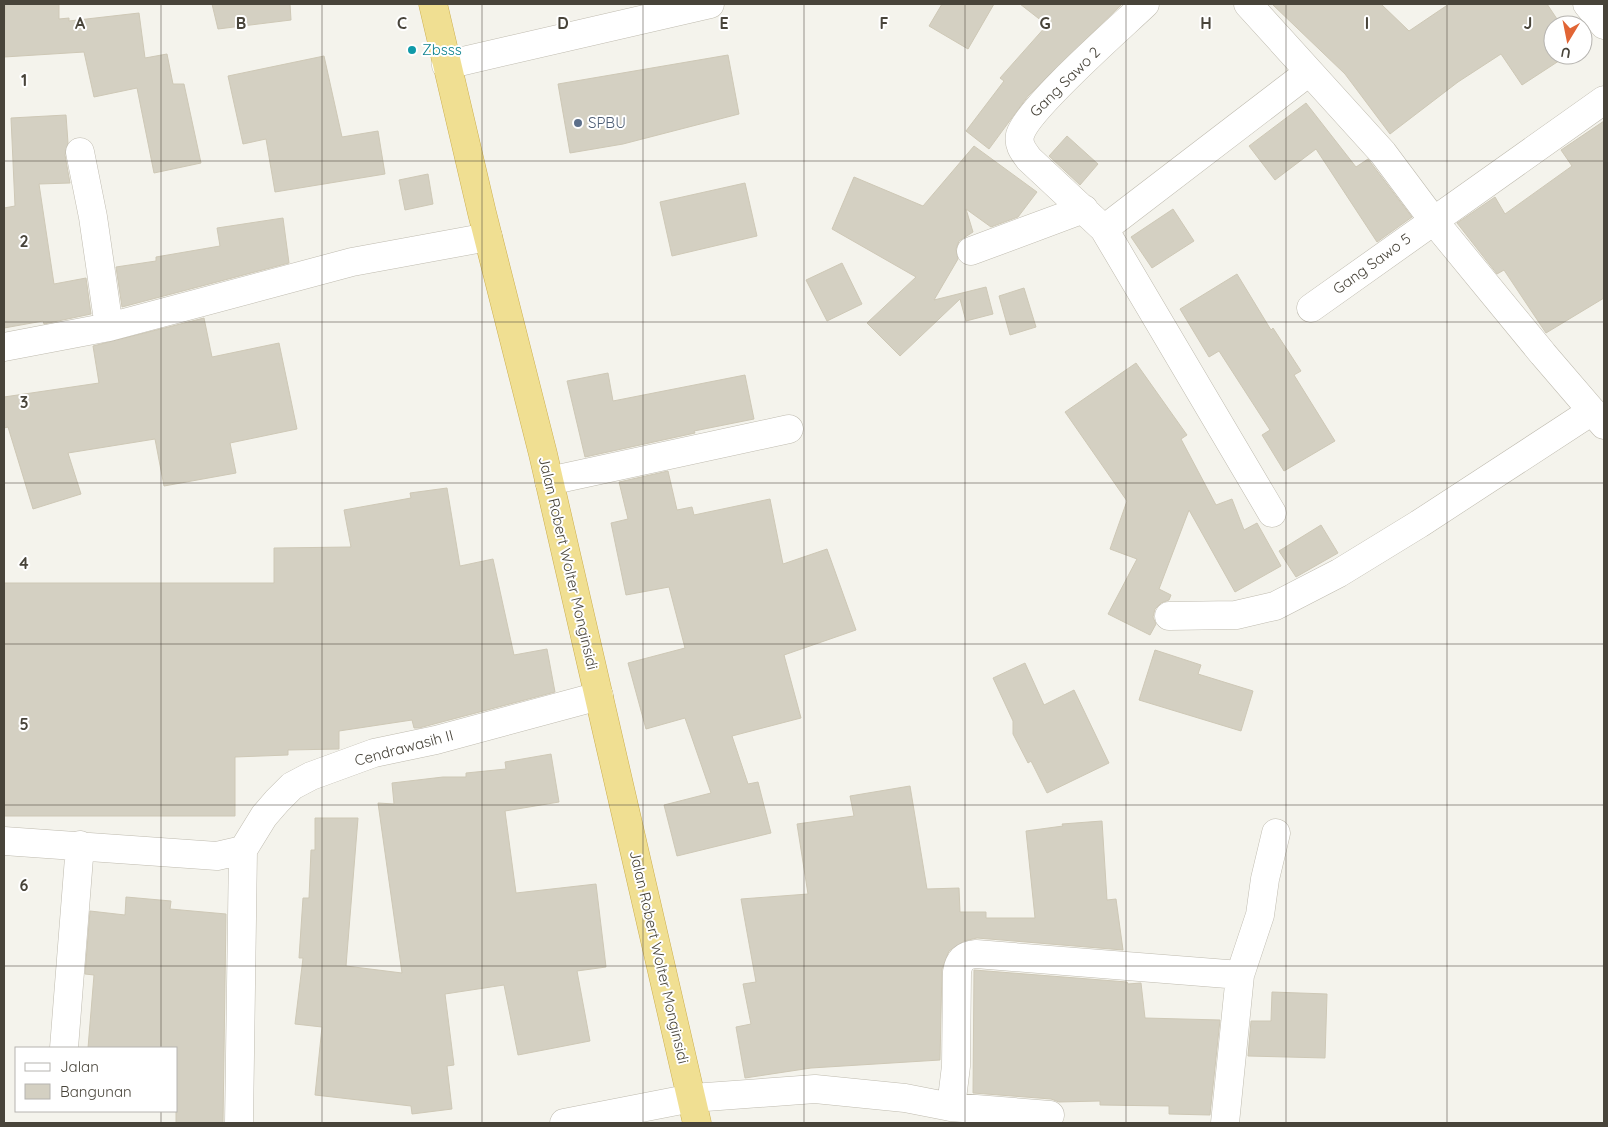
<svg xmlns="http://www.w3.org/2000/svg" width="1608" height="1127" viewBox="0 0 1608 1127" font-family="Quicksand,sans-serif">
  <rect width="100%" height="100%" fill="#f4f3ec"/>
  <!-- building -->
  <path fill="#d4d0c2" stroke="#cec8b6" d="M 5,4 L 59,4 L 59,19 L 69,18 L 69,21 L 139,13 L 145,58 L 167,54 L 173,84 L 184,84 L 201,163 L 154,173 L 137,88 L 94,97 L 84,52 L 4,57 Z
    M 212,4 L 290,4 L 291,20 L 218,29 Z
    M 942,4 L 994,4 L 968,49 L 929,26 Z
    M 1020,4 L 1122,4 L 1028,96 L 989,149 L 966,131 L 1004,81 L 1000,78 L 1047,25 Z
    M 1272,4 L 1381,4 L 1409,31 L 1449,4 L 1547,4 L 1561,25 L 1553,25 L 1553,55 L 1568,55 L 1522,85 L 1501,54 L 1458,82 L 1390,134 L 1345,74 Z
    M 728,55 L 739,114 L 623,144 L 570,153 L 558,84 Z
    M 324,56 L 342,137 L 378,131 L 385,174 L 275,192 L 266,139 L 243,144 L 228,76 Z
    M 1306,103 L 1356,167 L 1368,159 L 1412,217 L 1377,242 L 1316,149 L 1275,180 L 1249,146 Z
    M 66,115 L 68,143 L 65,155 L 70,183 L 39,184 L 54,284 L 86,278 L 91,314 L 44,324 L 43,321 L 4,328 L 4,208 L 15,206 L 11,118 Z
    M 1604,121 L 1604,298 L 1546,333 L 1504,270 L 1497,274 L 1457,223 L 1495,197 L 1505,214 L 1572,166 L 1561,150 Z
    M 1067,136 L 1098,164 L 1080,185 L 1049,156 Z
    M 974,146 L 1037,192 L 1018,217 L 991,227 L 966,209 L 973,232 L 959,241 L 956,249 L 958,259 L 934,300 L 986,287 L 993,314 L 966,321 L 960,299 L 900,356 L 867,323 L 916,277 L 832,229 L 854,177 L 923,206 Z
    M 428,174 L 433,204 L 405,210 L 399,180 Z
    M 745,183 L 757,236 L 672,256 L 660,202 Z
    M 1173,209 L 1194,241 L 1152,268 L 1131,237 Z
    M 283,218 L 289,263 L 122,307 L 116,267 L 156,261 L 156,257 L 220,246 L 217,228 Z
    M 842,263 L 862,304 L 827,321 L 806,280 Z
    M 1237,274 L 1271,330 L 1273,328 L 1301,371 L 1294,375 L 1335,441 L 1284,471 L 1262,435 L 1270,430 L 1219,351 L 1209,357 L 1180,309 Z
    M 1024,288 L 1036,327 L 1010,335 L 999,296 Z
    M 204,318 L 212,357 L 279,343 L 297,429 L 230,443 L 236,473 L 164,486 L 155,439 L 68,453 L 81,494 L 33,509 L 8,427 L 4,428 L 4,397 L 99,383 L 93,346 Z
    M 1136,363 L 1187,435 L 1181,439 L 1216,505 L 1232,499 L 1244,530 L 1257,523 L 1281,566 L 1235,592 L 1189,510 L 1159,589 L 1171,595 L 1169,600 L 1161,603 L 1155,609 L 1153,617 L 1156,624 L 1150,635 L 1108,614 L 1137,559 L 1110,549 L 1127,501 L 1065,412 Z
    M 608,373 L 613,401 L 745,375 L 754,419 L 694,431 L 695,433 L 585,457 L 567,381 Z
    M 668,471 L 677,510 L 692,507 L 694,515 L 770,499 L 783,564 L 827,549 L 856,630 L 784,655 L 801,718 L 732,736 L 748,784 L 758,782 L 771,833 L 677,856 L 664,805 L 711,793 L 685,718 L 646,729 L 628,663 L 685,648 L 669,587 L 626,595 L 611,523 L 628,519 L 619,482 Z
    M 447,488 L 460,566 L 493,559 L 514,655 L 547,649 L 555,692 L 419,728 L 414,728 L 412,720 L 339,731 L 339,749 L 288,750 L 288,755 L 235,757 L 235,816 L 4,816 L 4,583 L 274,583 L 274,548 L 351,547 L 344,510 L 411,498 L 410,493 Z
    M 1321,525 L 1338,553 L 1296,577 L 1279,551 Z
    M 1155,650 L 1201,665 L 1198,674 L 1253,691 L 1241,731 L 1139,700 Z
    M 1025,663 L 1044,705 L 1074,690 L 1109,763 L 1047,793 L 1031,761 L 1028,763 L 1013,734 L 1013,721 L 993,678 Z
    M 551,754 L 559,802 L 505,811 L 516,893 L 596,884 L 606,967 L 577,971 L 590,1041 L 518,1055 L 504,985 L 445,994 L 454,1065 L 447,1066 L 452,1109 L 412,1114 L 411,1106 L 315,1095 L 322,1027 L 295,1024 L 303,958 L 299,958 L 303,898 L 309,898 L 311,850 L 315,850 L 315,818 L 358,818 L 346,966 L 402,973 L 378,803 L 394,804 L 392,783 L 443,777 L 466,777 L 466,773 L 506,769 L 505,762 Z
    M 910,786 L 927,889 L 959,888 L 960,912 L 986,912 L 986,918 L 1035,918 L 1026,831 L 1063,826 L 1062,824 L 1102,821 L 1107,900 L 1116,899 L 1123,950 L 977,938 L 964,941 L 949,951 L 942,969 L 940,1060 L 811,1068 L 745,1078 L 736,1027 L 751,1024 L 743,984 L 756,982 L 741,899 L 808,894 L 797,824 L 854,816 L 850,796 Z
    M 126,897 L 171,901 L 170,909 L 226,914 L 223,1123 L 176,1123 L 176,1048 L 88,1048 L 94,975 L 85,974 L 90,911 L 125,915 Z
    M 974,970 L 1127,982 L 1128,984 L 1141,983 L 1145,1018 L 1220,1020 L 1210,1115 L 1169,1114 L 1169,1106 L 1100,1105 L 1100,1101 L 1059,1102 L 1051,1099 L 973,1093 Z
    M 1272,992 L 1327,994 L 1325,1058 L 1248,1056 L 1251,1021 L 1271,1021 Z"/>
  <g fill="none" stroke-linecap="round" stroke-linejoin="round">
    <defs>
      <path id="minor" d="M 1248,4 L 1383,153 L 1433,220 L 1543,354 L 1604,425
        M 1587,4 L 1604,25
        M 446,65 L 710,4
        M 80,152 L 93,217 L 109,327
        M 1104,229 L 1029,159 C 1023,151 1018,145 1020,135 C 1027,109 1121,27 1145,4
        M 971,251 L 1084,209
        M 1311,308 L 1604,100
        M 4,347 L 109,327 L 352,262 L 488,237
        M 549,481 L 789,429
        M 1272,513 L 1104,229 L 1309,72
        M 1169,616 L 1236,615 L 1275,606 L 1339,573 L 1419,524 L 1592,411
        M 4,841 L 217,856 L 243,850 L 264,816 L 277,801 L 292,786 L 311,776 L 374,753 L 436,740 L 599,696
        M 1240,975 L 1260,915 L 1265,879 L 1276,833
        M 64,1048 L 80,845
        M 951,1107 L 956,1066 L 957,972 C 959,960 964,955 976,954 L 1240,975 L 1225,1123
        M 239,1123 L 243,850
        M 564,1123 L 692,1098 L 815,1089 L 905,1098 L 951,1107 L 1050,1115"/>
      <path id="trunk" d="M 433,4 L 482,213 L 543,454 L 697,1123"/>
    </defs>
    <!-- minor casing -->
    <use href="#minor" stroke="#bfbbaf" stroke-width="29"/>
    <!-- trunk casing -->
    <use href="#trunk" stroke="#ccae4e" stroke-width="29"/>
    <!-- minor -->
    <use href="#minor" stroke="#fff" stroke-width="28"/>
    <!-- trunk -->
    <use href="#trunk" stroke="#f0df92" stroke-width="28"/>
  </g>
  <!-- grid -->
  <path fill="none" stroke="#48443a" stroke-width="1" stroke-opacity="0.55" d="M 161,4 L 161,1048M 322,4 L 322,1123M 482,4 L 482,1123M 643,4 L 643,1123M 804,4 L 804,1123M 965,4 L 965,1123M 1126,4 L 1126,1123M 1286,4 L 1286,1123M 1447,4 L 1447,1123M 4,161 L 1604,161M 4,322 L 1604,322M 4,483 L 1604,483M 4,644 L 1604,644M 4,805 L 1604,805M 4,966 L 1604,966M 161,1111 L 161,1123"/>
  <!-- markers -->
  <circle fill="#0f9aa8" stroke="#fff" stroke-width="2" cx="412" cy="50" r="5"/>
  <circle fill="#5c6f8a" stroke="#fff" stroke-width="2" cx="578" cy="123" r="5"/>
  <g text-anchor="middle" stroke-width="4" stroke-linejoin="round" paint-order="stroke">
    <!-- culture labels -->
    <g font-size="15" fill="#0d838f" stroke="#fff" text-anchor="start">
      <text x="422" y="55">Zbsss</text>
    </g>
    <!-- street labels -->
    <g font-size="15" fill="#48443a" stroke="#fff">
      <text transform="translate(1065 82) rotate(-45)" y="5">Gang Sawo 2</text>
      <text transform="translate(1372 264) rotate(-36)" y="5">Gang Sawo 5</text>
      <text transform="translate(568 563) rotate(77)" y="5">Jalan Robert Wolter Monginsidi</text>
      <text transform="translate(404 748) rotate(-15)" y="5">Cendrawasih II</text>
      <text transform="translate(659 957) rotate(77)" y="5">Jalan Robert Wolter Monginsidi</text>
    </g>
    <!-- service labels -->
    <g font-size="15" fill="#4e5e75" stroke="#fff" text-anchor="start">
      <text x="588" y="128">SPBU</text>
    </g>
  </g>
  <g font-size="16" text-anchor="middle" font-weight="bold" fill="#48443a" stroke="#fff" stroke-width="4" stroke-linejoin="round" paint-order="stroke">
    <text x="80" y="29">A</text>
    <text x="241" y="29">B</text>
    <text x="402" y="29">C</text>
    <text x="563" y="29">D</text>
    <text x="724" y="29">E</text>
    <text x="884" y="29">F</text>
    <text x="1045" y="29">G</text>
    <text x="1206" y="29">H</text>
    <text x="1367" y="29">I</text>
    <text x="1528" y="29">J</text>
    <text x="24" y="86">1</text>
    <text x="24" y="247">2</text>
    <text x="24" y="408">3</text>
    <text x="24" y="569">4</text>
    <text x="24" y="730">5</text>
    <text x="24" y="891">6</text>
  </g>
  <!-- border -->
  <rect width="1608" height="1127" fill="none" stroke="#48443a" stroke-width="10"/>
  <!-- legend -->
  <rect x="15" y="1047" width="162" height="65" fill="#ffffff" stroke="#b6b4b0"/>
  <rect x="25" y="1063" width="25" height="8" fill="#ffffff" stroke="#b6b4b0"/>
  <text x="60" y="1072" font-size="15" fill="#48443a">Jalan</text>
  <rect x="25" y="1084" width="25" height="15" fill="#d4d0c2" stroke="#b6b4b0"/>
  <text x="60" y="1097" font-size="15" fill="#48443a">Bangunan</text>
  <!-- north arrow -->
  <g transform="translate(1568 40) rotate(190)"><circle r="24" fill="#ffffff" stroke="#b6b4b0"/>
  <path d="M0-4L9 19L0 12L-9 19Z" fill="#e16535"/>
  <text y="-8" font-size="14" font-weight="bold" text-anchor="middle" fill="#48443a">U</text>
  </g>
</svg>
